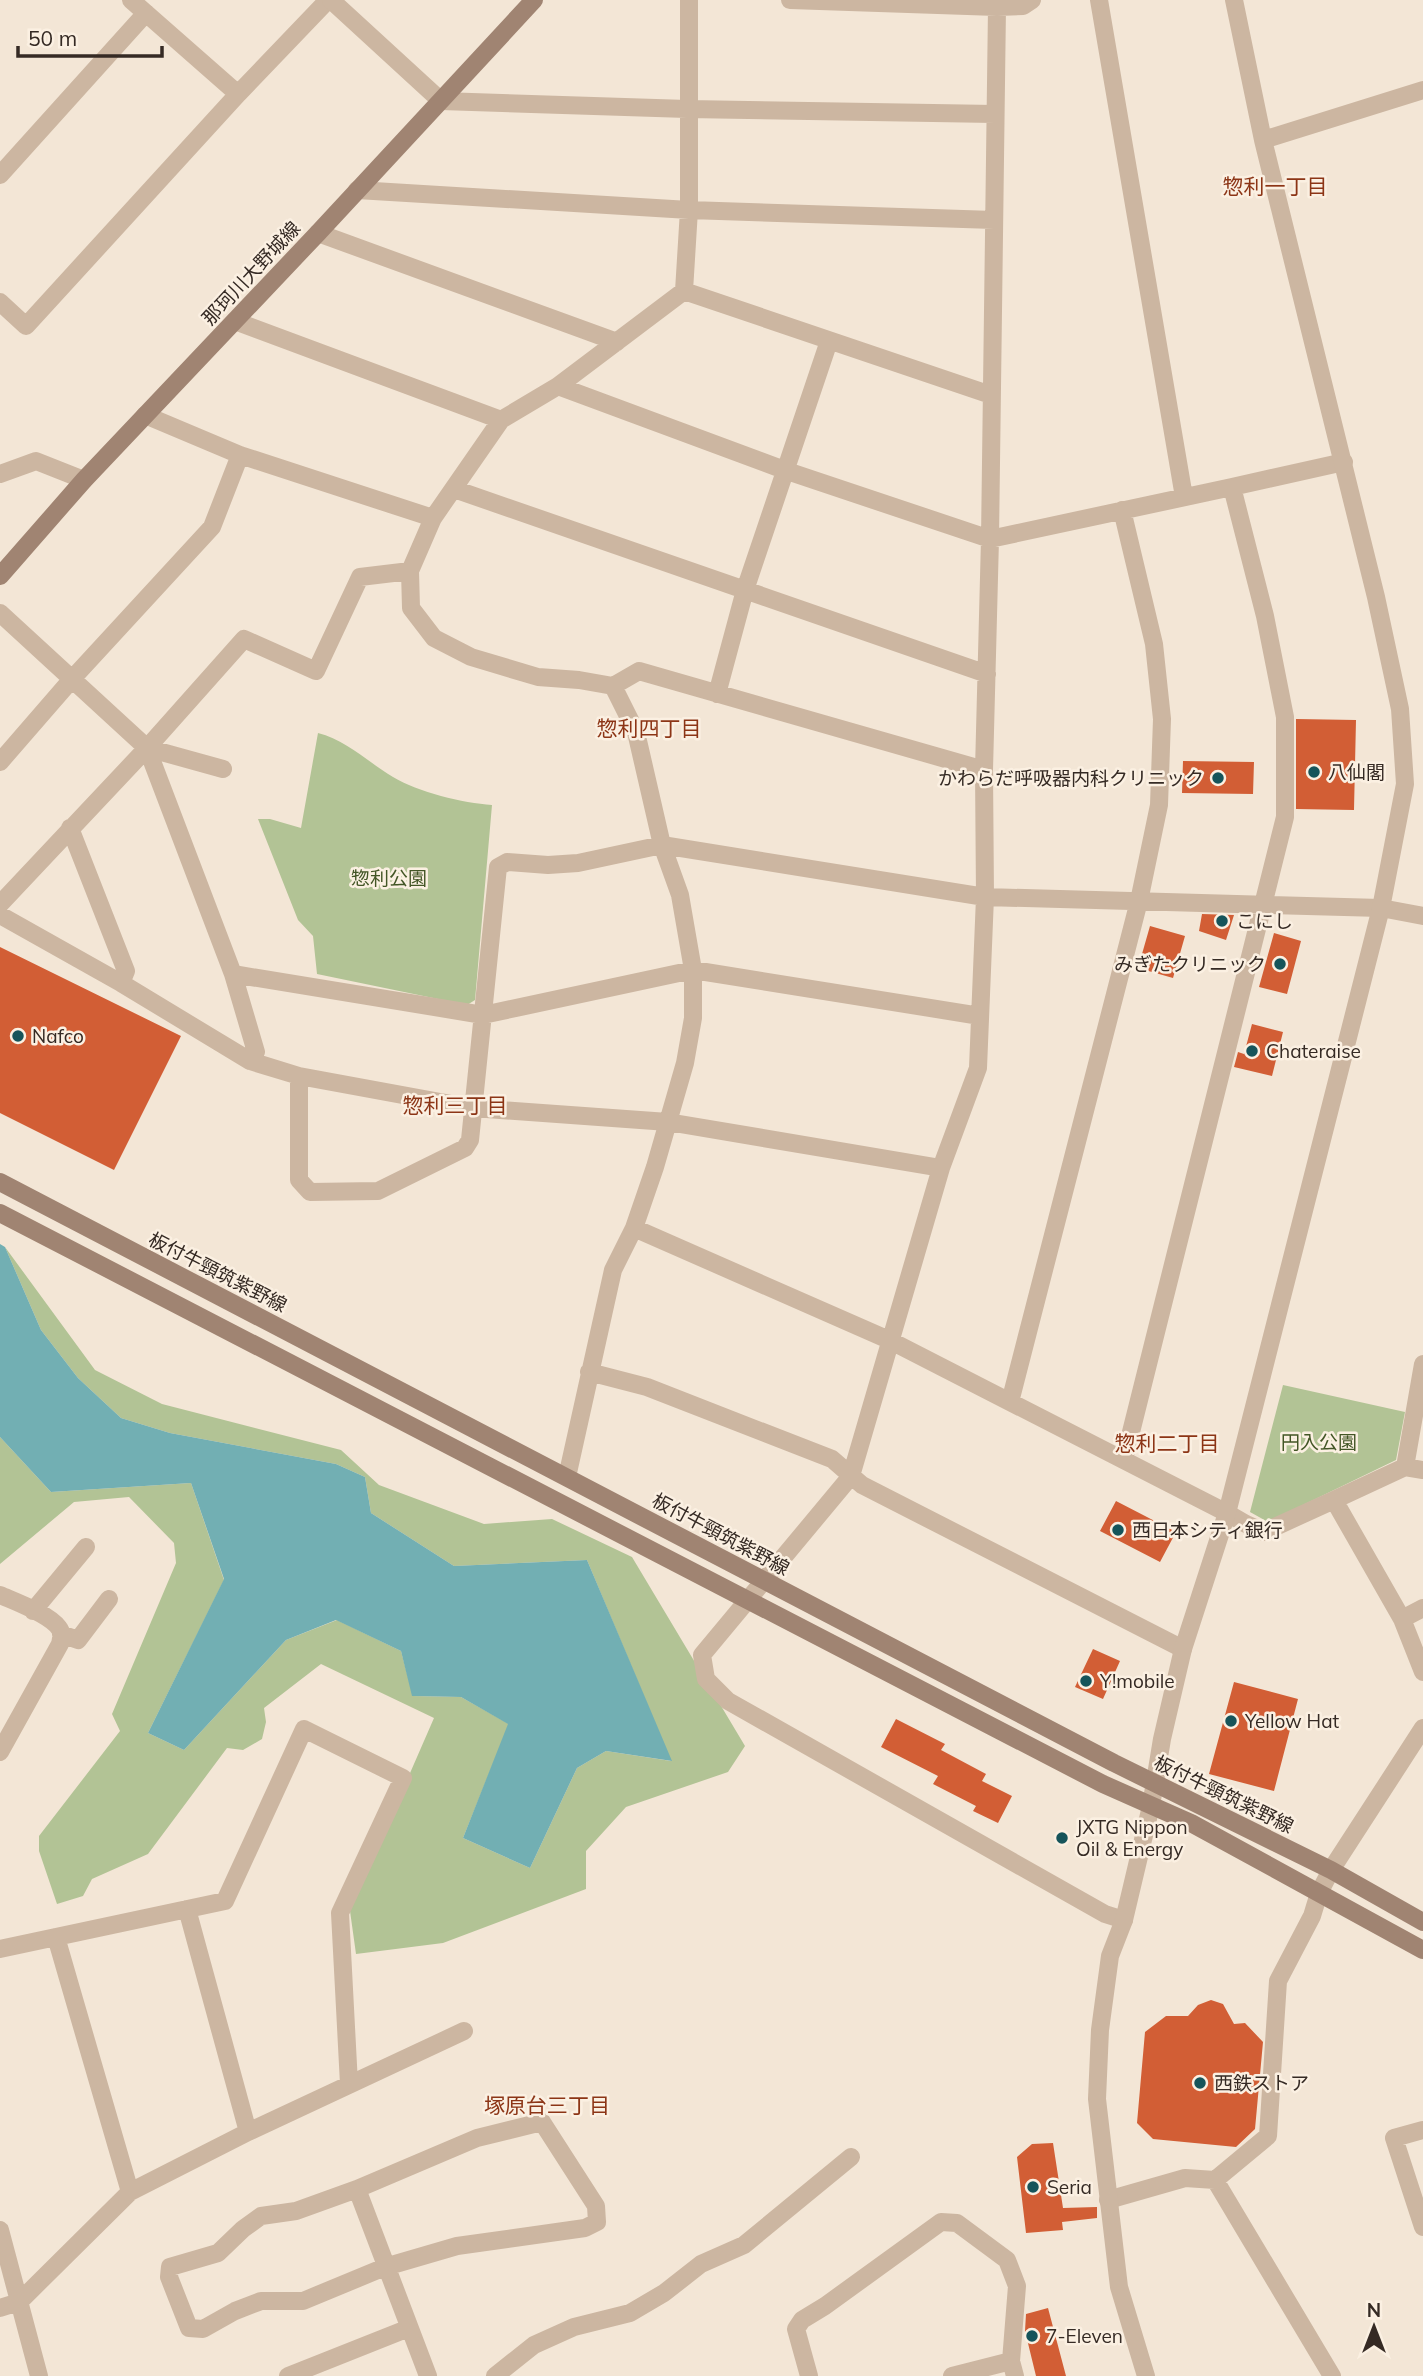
<svg xmlns="http://www.w3.org/2000/svg" width="1423" height="2376" viewBox="0 0 1423 2376" font-family="Mulish,'Noto Sans JP',sans-serif">
  <rect width="100%" height="100%" fill="#f3e6d6"/>
  <!-- green -->
  <path fill="#b2c395" d="M 318,733 C 346,740 368,762 393,777 C 418,792 463,803 492,805 L 475,1000 L 467,1005 L 317,974 L 313,936 L 298,920 L 258,819 L 270,819 L 301,828 Z
    M 5,1247 L 95,1370 L 162,1404 L 341,1450 L 379,1485 L 484,1524 L 552,1519 L 632,1557 L 745,1746 L 728,1772 L 626,1807 L 586,1851 L 586,1889 L 443,1943 L 356,1954 L 350,1911 L 434,1718 L 321,1664 L 264,1708 L 266,1722 L 262,1739 L 243,1750 L 227,1748 L 148,1854 L 92,1879 L 83,1896 L 57,1904 L 39,1851 L 39,1836 L 120,1731 L 112,1714 L 176,1563 L 174,1543 L 129,1497 L 74,1502 L 0,1564 L 0,1437 L 51,1492 L 191,1483 L 224,1580 L 148,1733 L 184,1750 L 286,1640 L 337,1620 L 401,1651 L 413,1696 L 461,1697 L 509,1724 L 463,1838 L 530,1868 L 577,1768 L 606,1751 L 671,1761 L 587,1560 L 454,1566 L 371,1513 L 365,1477 L 336,1464 L 170,1433 L 121,1418 L 78,1378 L 41,1330 Z
    M 1283,1385 L 1405,1412 L 1396,1460 L 1268,1522 L 1250,1512 Z"/>
  <!-- water -->
  <path fill="#72afb3" d="M 0,1244 L 5,1247 L 41,1330 L 78,1378 L 121,1418 L 170,1433 L 336,1464 L 365,1477 L 371,1513 L 454,1566 L 587,1560 L 672,1761 L 606,1751 L 577,1768 L 530,1868 L 463,1838 L 508,1724 L 461,1697 L 412,1696 L 401,1651 L 336,1620 L 286,1640 L 184,1750 L 148,1733 L 224,1579 L 191,1483 L 51,1492 L 0,1437 Z"/>
  <!-- building -->
  <path fill="#d25e35" d="M 1296,719 L 1356,720 L 1354,810 L 1296,809 Z
    M 1183,761 L 1254,762 L 1253,794 L 1182,793 Z
    M 1202,914 L 1234,915 L 1226,940 L 1199,931 Z
    M 1150,926 L 1185,936 L 1173,978 L 1138,968 Z
    M 1274,933 L 1301,941 L 1287,994 L 1259,987 Z
    M 0,947 L 181,1036 L 114,1170 L 0,1113 Z
    M 1252,1024 L 1283,1032 L 1272,1076 L 1234,1067 L 1238,1052 L 1244,1054 Z
    M 1116,1501 L 1176,1532 L 1160,1562 L 1100,1531 Z
    M 1093,1649 L 1120,1661 L 1103,1699 L 1075,1687 Z
    M 1234,1682 L 1298,1699 L 1274,1791 L 1209,1774 Z
    M 896,1719 L 945,1744 L 941,1750 L 986,1774 L 982,1781 L 1012,1796 L 998,1823 L 973,1811 L 976,1806 L 933,1784 L 938,1776 L 881,1747 Z
    M 1211,2000 L 1223,2004 L 1234,2024 L 1245,2023 L 1263,2042 L 1255,2129 L 1236,2147 L 1153,2139 L 1137,2123 L 1145,2032 L 1166,2016 L 1188,2016 L 1198,2005 Z
    M 1053,2143 L 1063,2208 L 1097,2207 L 1097,2218 L 1062,2222 L 1063,2230 L 1026,2233 L 1017,2157 L 1032,2144 Z
    M 1048,2308 L 1066,2376 L 1036,2376 L 1025,2331 L 1026,2314 Z"/>
  <g fill="none" stroke-linecap="round" stroke-linejoin="round">
    <!-- minor -->
    <path stroke="#ccb6a1" stroke-width="18" d="M 131,0 L 238,94
      M 689,0 L 689,210 L 684,291 L 991,395
      M 790,0 L 997,7 L 1023,6 L 1032,0
      M 1099,0 L 1184,497
      M 441,101 L 687,109 L 995,114
      M 0,175 L 146,13
      M 357,190 L 689,210 L 994,220
      M 318,233 L 617,342
      M 0,302 L 26,326 L 238,94 L 328,0
      M 235,321 L 501,420
      M 558,386 L 787,471 L 990,539 L 1232,487
      M 145,415 L 240,455 L 433,518
      M 454,489 L 987,674
      M 0,613 L 147,748 L 233,974 L 256,1052 L 250,1061
      M 613,686 L 639,671 L 984,770
      M 717,694 L 745,590 L 829,341
      M 147,748 L 223,769
      M 0,762 L 72,679 L 212,527 L 240,455
      M 70,828 L 126,971 L 121,983
      M 0,904 L 147,748 L 244,639 L 316,671 L 360,577 L 410,571
      M 0,915 L 121,983 L 250,1061 L 299,1076 L 473,1108 L 668,1122 L 941,1168 L 978,1068 L 985,897 L 984,770 L 990,539 L 997,7
      M 233,974 L 483,1015 L 693,970 L 980,1016
      M 299,1076 L 299,1180 L 310,1192 L 378,1191 L 465,1148 L 470,1140 L 498,867 L 507,862 L 548,865 L 578,863 L 662,845 L 985,897 L 1381,908
      M 941,1168 L 851,1476 L 702,1655 L 706,1679 L 728,1701 L 1105,1914 L 1124,1920
      M 634,1228 L 889,1340 L 1227,1513 L 1246,1524 L 1264,1532 L 1334,1500 L 1402,1619 L 1423,1672
      M 589,1372 L 647,1387 L 832,1459 L 862,1485 L 1183,1649
      M 1010,1402 L 1139,901 L 1159,805 L 1162,719 L 1154,644 L 1122,510
      M 1124,1460 L 1285,817 L 1285,717 L 1265,616 L 1232,487 L 1344,462
      M 1405,1467 L 1423,1364
      M 567,1477 L 613,1270 L 634,1228 L 655,1167 L 685,1063 L 693,1018 L 693,970 L 680,895 L 662,845 L 636,732 L 613,686 L 579,680 L 538,677 L 471,657 L 434,638 L 411,608 L 410,571 L 433,518 L 501,420 L 558,386 L 684,291
      M 1334,1500 L 1405,1467 L 1423,1470
      M 0,1595 C 16,1602 49,1614 59,1628 C 63,1633 61,1639 60,1644 L 0,1752
      M 33,1611 L 86,1547
      M 1402,1619 L 1423,1608
      M 61,1634 L 78,1640 L 109,1599
      M 187,1909 L 248,2132
      M 56,1937 L 130,2192
      M 0,1949 L 225,1901 L 304,1729 L 403,1778 L 340,1913 L 349,2084
      M 542,2122 L 596,2206 L 597,2222 L 585,2228 L 457,2246 L 385,2267 L 303,2301 L 261,2301 L 235,2311 L 203,2329 L 189,2328 L 169,2277 L 170,2267 L 218,2253 L 243,2229 L 261,2216 L 296,2211 L 357,2189 L 477,2138 Z
      M 1423,2130 L 1394,2138 L 1423,2227
      M 1215,2180 L 1332,2376
      M 357,2189 L 428,2376
      M 1108,2200 L 1185,2178 L 1215,2180 L 1268,2136 L 1278,1981 L 1312,1916 L 1319,1893 L 1331,1870 L 1423,1728
      M 0,2230 L 39,2376
      M 0,2308 L 19,2302 L 130,2192 L 248,2132 L 464,2031
      M 288,2376 L 409,2328
      M 495,2376 L 534,2345 L 574,2327 L 630,2313 L 664,2293 L 701,2264 L 744,2245 L 851,2157
      M 809,2376 L 796,2329 L 802,2320 L 825,2306 L 941,2222 L 957,2223 L 1007,2260 L 1017,2286 L 1011,2361 L 1015,2376
      M 952,2376 L 1011,2361"/>
    <!-- tertiary -->
    <path stroke="#ccb6a1" stroke-width="18" d="M 331,0 L 441,101
      M 1263,140 L 1423,90
      M 0,474 L 36,461 L 84,480
      M 1381,908 L 1423,916
      M 1146,2376 L 1119,2287 L 1097,2099 L 1100,2030 L 1110,1956 L 1124,1920 L 1151,1806 L 1162,1739 L 1183,1649 L 1227,1513 L 1381,908 L 1405,784 L 1400,709 L 1376,597 L 1263,140 L 1234,0"/>
    <!-- secondary -->
    <path stroke="#a08472" stroke-width="18" d="M 0,576 L 84,480 L 318,233 L 534,0
      M 0,1182 L 1114,1763 L 1331,1870 L 1423,1922
      M 0,1213 L 1103,1784 L 1191,1823 L 1423,1950"/>
  </g>
  <!-- markers -->
  <g fill="#16545a" stroke="#fbf0e2" stroke-width="2.5">
    <circle cx="1314" cy="772" r="7"/>
    <circle cx="1218" cy="778" r="7"/>
    <circle cx="1222" cy="921" r="7"/>
    <circle cx="1280" cy="964" r="7"/>
    <circle cx="18" cy="1036" r="7"/>
    <circle cx="1252" cy="1051" r="7"/>
    <circle cx="1118" cy="1530" r="7"/>
    <circle cx="1086" cy="1681" r="7"/>
    <circle cx="1231" cy="1721" r="7"/>
    <circle cx="1062" cy="1838" r="7"/>
    <circle cx="1200" cy="2083" r="7"/>
    <circle cx="1033" cy="2187" r="7"/>
    <circle cx="1032" cy="2336" r="7"/>
  </g>
  <g text-anchor="middle" stroke-width="5" stroke-linejoin="round" paint-order="stroke">
    <!-- street labels -->
    <g font-size="19" fill="#352a24" stroke="#fbf0e2">
      <text transform="translate(251 273) rotate(-47)" y="7">那珂川大野城線</text>
      <text transform="translate(218 1272) rotate(27)" y="7">板付牛頸筑紫野線</text>
      <text transform="translate(721 1534) rotate(28)" y="7">板付牛頸筑紫野線</text>
      <text transform="translate(1224 1794) rotate(26)" y="7">板付牛頸筑紫野線</text>
    </g>
    <!-- poi labels -->
    <g font-size="19" fill="#352a24" stroke="#fbf0e2" text-anchor="start">
      <text x="1328" y="779">八仙閣</text>
      <text x="1204" y="785" text-anchor="end">かわらだ呼吸器内科クリニック</text>
      <text x="1236" y="928">こにし</text>
      <text x="1266" y="971" text-anchor="end">みぎたクリニック</text>
      <text x="32" y="1043">Nafco</text>
      <text x="1266" y="1058">Chateraise</text>
      <text x="1132" y="1537">西日本シティ銀行</text>
      <text x="1100" y="1688">Y!mobile</text>
      <text x="1245" y="1728">Yellow Hat</text>
      <text x="1076" y="1834">JXTG Nippon<tspan x="1076" dy="22">Oil &amp; Energy</tspan></text>
      <text x="1214" y="2090">西鉄ストア</text>
      <text x="1047" y="2194">Seria</text>
      <text x="1046" y="2343">7-Eleven</text>
    </g>
    <!-- park labels -->
    <g font-size="19" fill="#435626" stroke="#fbf0e2">
      <text x="389" y="885">惣利公園</text>
      <text x="1319" y="1449">円入公園</text>
    </g>
    <!-- neighbourhood labels -->
    <g font-size="21" fill="#8c3516" stroke="#fbf0e2">
      <text x="1275" y="194">惣利一丁目</text>
      <text x="649" y="736">惣利四丁目</text>
      <text x="455" y="1113">惣利三丁目</text>
      <text x="1167" y="1451">惣利二丁目</text>
      <text x="547" y="2113">塚原台三丁目</text>
    </g>
  </g>
  <!-- north arrow -->
  <g transform="translate(1374 2327)" stroke="#fbf0e2" stroke-width="5" paint-order="stroke">
  <path d="M0-5L12 26L0 18L-12 26Z" fill="#352a24"/>
  <text y="-10" font-size="19" font-weight="bold" text-anchor="middle" fill="#352a24">N</text>
  </g>
  <!-- scale -->
  <path d="M18 46v10h144v-10" fill="none" stroke="#352a24" stroke-width="3.5"/>
  <text x="28" y="46" font-size="21" fill="#352a24" stroke="#fbf0e2" stroke-width="5" paint-order="stroke">50 m</text>
</svg>
